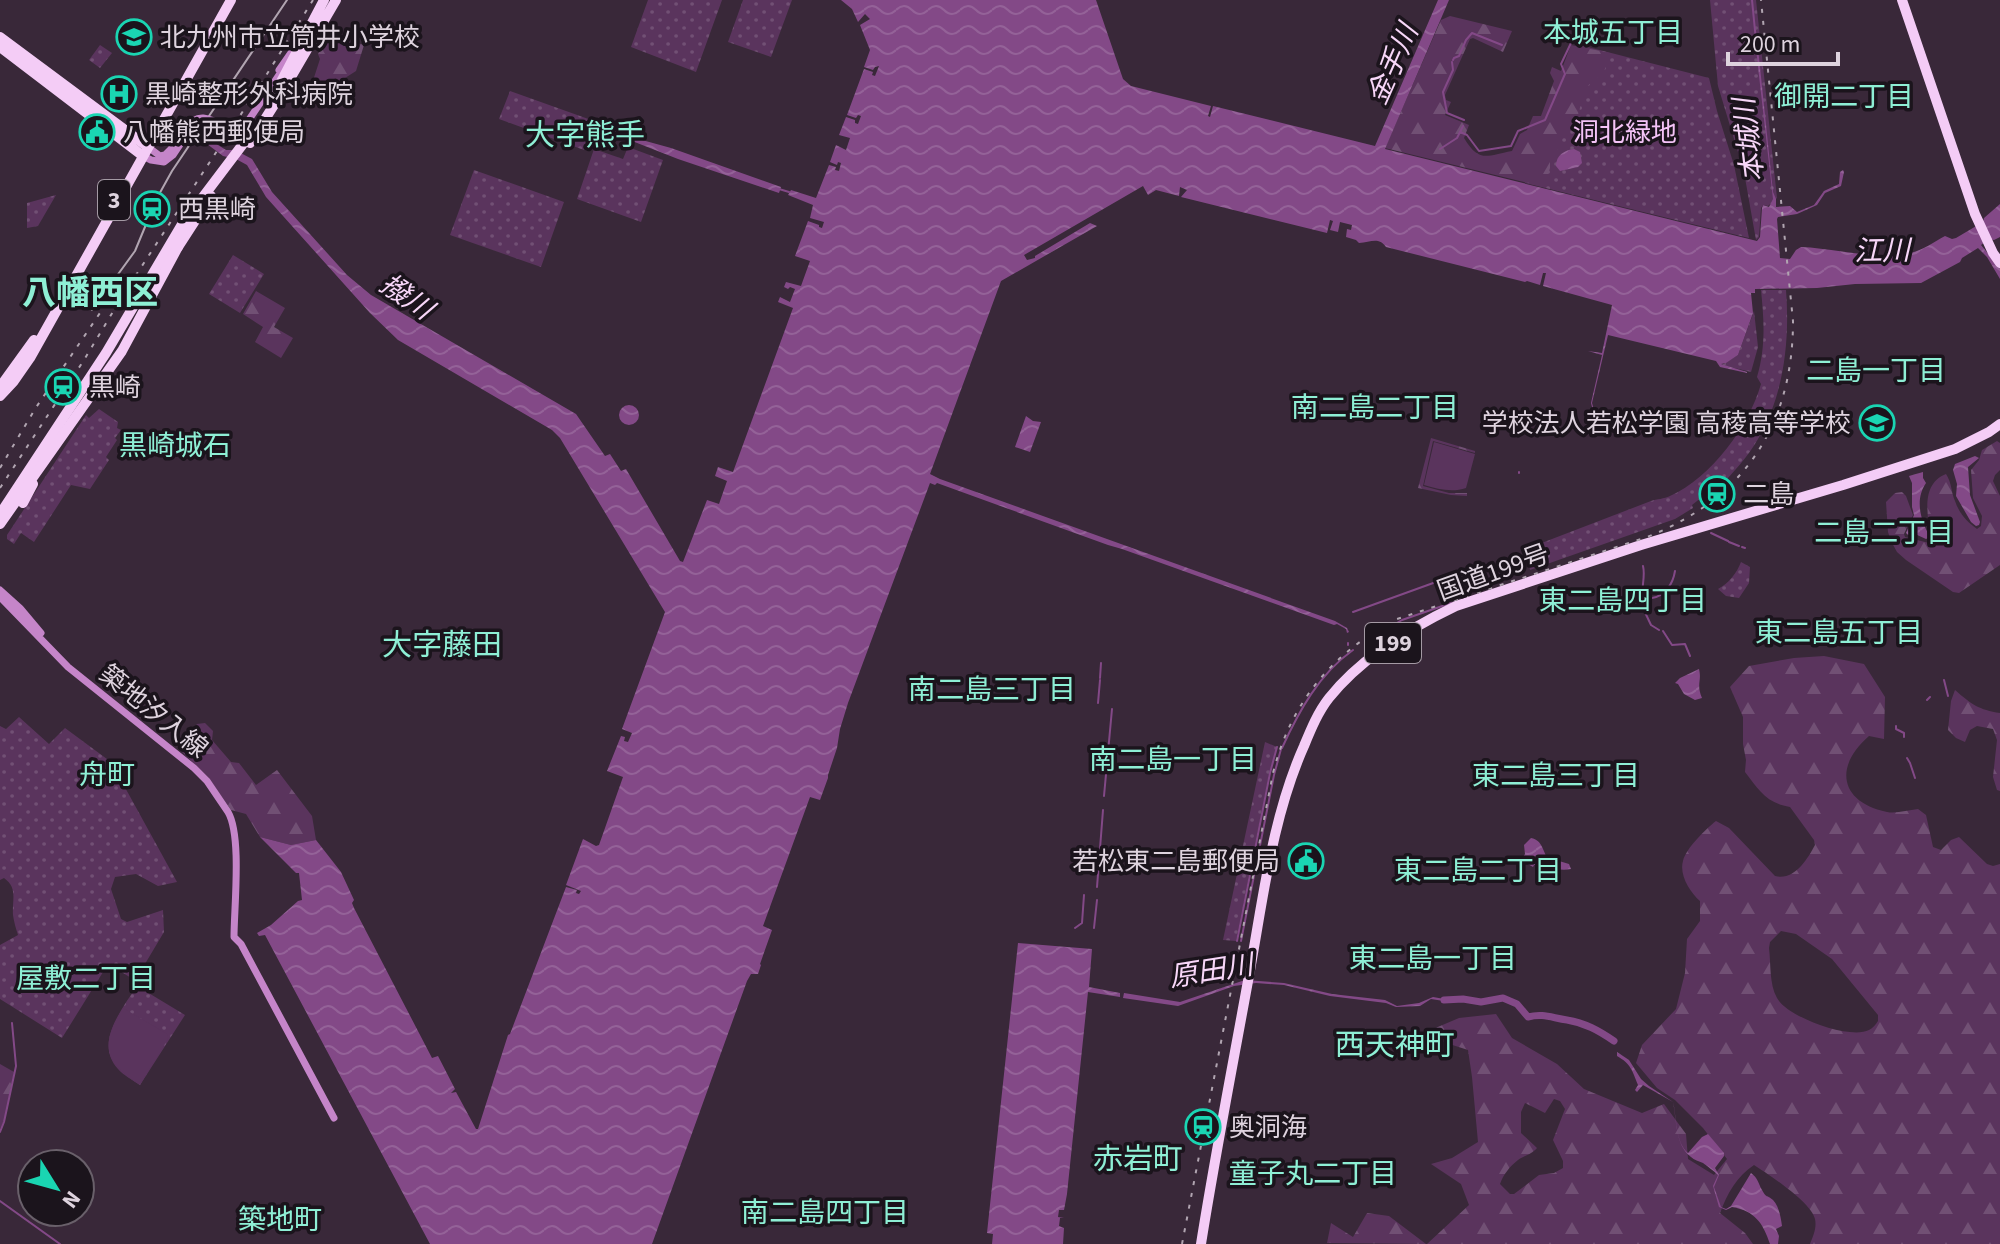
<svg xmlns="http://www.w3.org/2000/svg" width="2000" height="1244" viewBox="0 0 2000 1244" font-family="'Source Sans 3','Noto Sans JP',sans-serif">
  <defs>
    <pattern id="grass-dots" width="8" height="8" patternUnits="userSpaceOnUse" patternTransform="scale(2)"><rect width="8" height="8" fill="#5a345d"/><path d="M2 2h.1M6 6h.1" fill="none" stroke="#715074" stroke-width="1.8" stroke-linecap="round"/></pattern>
    <pattern id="forest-firs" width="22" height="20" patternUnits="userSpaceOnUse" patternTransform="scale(2)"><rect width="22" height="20" fill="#5a345d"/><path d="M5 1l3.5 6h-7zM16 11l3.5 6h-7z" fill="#715074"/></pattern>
    <pattern id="water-waves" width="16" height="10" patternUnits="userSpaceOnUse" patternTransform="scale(2)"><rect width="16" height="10" fill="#834987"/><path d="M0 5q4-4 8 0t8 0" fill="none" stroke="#946298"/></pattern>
  </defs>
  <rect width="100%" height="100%" fill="#392839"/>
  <!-- grass -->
  <path fill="url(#grass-dots)" d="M 648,0 L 722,0 L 696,72 L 631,47 Z
    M 743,0 L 792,0 L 771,57 L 728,42 Z
    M 1710,0 L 1756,0 L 1777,198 L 1768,206 L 1763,205 L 1761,208 L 1759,237 L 1756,240 L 1744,172 L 1718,86 Z
    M 1576,44 L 1709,78 L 1717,111 L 1734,165 L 1749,238 L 1525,183 L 1546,122 L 1567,74 Z
    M 100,45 L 112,53 L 100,68 L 89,60 Z
    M 510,91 L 594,121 L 584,150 L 499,119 Z
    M 628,147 L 663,160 L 641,222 L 577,199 L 594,149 L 623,159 Z
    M 474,170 L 564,202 L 541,267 L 450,235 Z
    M 56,195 L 38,226 L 27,228 L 27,203 Z
    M 233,255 L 264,274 L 240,313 L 209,294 Z
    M 1761,290 L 1786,290 C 1790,340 1784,395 1758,439 C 1748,457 1733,472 1720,487 L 1717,485 L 1692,505 L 1693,508 L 1675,519 L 1530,570 L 1526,549 L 1651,501 C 1657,499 1664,499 1670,496 C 1711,478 1749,426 1761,384 L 1757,377 C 1766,347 1764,320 1761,290 Z
    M 1754,311 L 1758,347 L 1751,372 L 1722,365 L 1738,355 Z
    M 99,409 L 118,422 L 117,428 L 121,430 L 115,438 L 117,440 L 106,457 L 109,460 L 90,489 L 71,485 L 34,542 L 21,533 L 14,544 L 7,539 L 7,535 L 86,415 L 89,418 Z
    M 1741,562 L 1750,567 L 1749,583 L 1739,598 L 1726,596 L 1718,589 C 1728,584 1737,573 1741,562 Z
    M 19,717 L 49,744 L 65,728 L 111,762 L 177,882 L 158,886 L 136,874 L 115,877 L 111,889 L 121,919 L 127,922 L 163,910 L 164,932 L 136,979 L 133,979 L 108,964 L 62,1038 L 0,999 L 0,945 L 18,935 C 16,929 14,922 13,915 C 12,899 18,888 4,878 L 0,880 L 0,726 L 6,729 Z
    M 1265,742 L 1277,747 L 1269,774 L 1236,941 L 1223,940 Z
    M 137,986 L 185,1015 L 140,1085 C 133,1080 124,1076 118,1069 C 94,1043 122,1009 137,986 Z"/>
  <!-- forest -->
  <path fill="url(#forest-firs)" fill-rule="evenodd" d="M 1450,16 L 1512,31 L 1503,52 L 1473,38 L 1470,39 L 1445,95 L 1446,100 L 1451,102 L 1445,115 L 1469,125 L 1464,138 C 1479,163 1486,156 1512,151 L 1520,134 L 1527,130 L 1533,116 L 1541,116 L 1554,81 L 1550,73 L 1552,67 L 1561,71 L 1571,45 L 1610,53 C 1608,58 1607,68 1603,72 C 1598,80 1590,80 1584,92 C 1578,106 1583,118 1567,126 L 1559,148 L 1553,155 L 1550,161 L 1550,168 L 1544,187 L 1385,148 L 1441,20 Z
    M 334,34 L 351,43 L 354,42 L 364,45 L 356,71 L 345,78 L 336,103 L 311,99 L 309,93 L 320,59 L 318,54 L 326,40 Z
    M 256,291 L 285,308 L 274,327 L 293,338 L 281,358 L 255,342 L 263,327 L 243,314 Z
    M 1431,438 L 1475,451 L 1475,453 L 1433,441 L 1423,486 L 1449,493 L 1467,493 L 1467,496 L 1451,495 L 1418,488 Z
    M 1997,441 L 2000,443 L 2000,470 L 1995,475 L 1993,481 L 2000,496 L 2000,565 L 1959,593 L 1953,592 L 1906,560 L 1897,552 L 1891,541 L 1888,532 L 1886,502 L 1895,493 L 1902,492 L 1906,496 L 1913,515 L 1904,534 L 1905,537 L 1929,543 L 1930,540 C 1929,517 1919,485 1946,474 C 1952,483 1951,492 1955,501 C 1959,513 1967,522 1977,529 L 1981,526 L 1982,516 L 1973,498 L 1971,470 L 1979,460 L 1982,450 Z
    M 1824,656 L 1864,664 L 1885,697 L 1884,739 L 1869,736 C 1834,766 1839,802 1887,812 C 1896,814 1908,810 1918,809 L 1926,815 L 1933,847 L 1941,850 L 1951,840 L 1959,837 L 1987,864 L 1993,866 L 2000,864 L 2000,1244 L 1810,1244 C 1813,1236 1817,1228 1815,1219 C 1812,1203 1768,1174 1754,1165 C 1737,1176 1727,1194 1720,1213 L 1745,1233 L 1753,1244 L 1427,1244 L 1469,1205 L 1461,1184 L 1431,1164 L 1452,1158 L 1478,1142 L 1472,1077 L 1468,1050 L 1437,1040 L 1418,1042 L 1419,1035 L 1459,1018 L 1496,1014 L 1512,1038 L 1557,1064 L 1584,1089 L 1642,1113 L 1664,1104 L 1686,1134 L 1688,1159 L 1714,1175 L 1727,1159 L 1703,1128 L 1675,1100 L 1657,1088 L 1636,1063 L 1642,1045 L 1676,1009 L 1685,973 L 1687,939 L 1700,921 L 1700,901 C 1690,892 1679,875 1683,861 C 1686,848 1706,829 1716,821 L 1729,828 L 1775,876 C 1794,881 1807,860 1815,845 L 1814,840 L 1790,807 C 1766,803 1759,790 1745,772 L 1746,760 L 1743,744 L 1743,717 L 1730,687 L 1749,666 L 1794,658 ZM 1781,931 L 1796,934 L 1832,959 L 1878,1015 L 1878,1021 C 1876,1024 1873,1028 1869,1030 C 1850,1040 1787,1017 1777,998 C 1769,984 1771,963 1769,948 L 1770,942 ZM 1554,1099 L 1560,1101 L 1565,1109 L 1553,1140 L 1563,1161 L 1563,1168 L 1554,1173 L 1539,1175 L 1514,1194 L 1510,1194 L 1500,1184 C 1503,1175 1510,1166 1518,1160 C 1525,1155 1531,1155 1537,1148 L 1521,1133 L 1521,1112 L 1525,1103 L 1545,1113 Z
    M 1955,690 C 1971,704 1979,710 2000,713 L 2000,791 L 1997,790 L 1993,777 L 1997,740 L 1993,729 L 1977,726 L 1970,730 L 1965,742 L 1956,738 L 1948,730 L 1951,701 Z
    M 205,723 L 213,731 L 212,740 L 231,762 L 239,763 L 256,785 L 277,770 L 312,816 L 316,840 L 291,845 L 260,837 L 246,814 L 231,810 L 208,777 L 180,750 L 197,724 Z
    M 0,1064 L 14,1072 L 4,1121 L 0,1129 Z
    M 1367,1213 L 1389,1216 L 1426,1244 L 1327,1243 L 1331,1223 L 1353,1237 Z"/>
  <!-- pitch -->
  <path fill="#5a345d" d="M 1434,442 L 1475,454 L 1466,488 C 1452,493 1438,489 1424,485 Z
    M 123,1008 L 167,1034 L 168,1039 L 140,1085 C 102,1061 101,1044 123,1008 Z"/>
  <!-- water -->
  <path fill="url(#water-waves)" d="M 841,0 L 1096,0 L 1123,79 L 1131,86 L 1211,106 L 1208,116 L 1210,117 L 1213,106 L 1375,146 L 1438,0 L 1449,0 L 1385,149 L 1757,241 L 1760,237 L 1762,208 L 1763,205 L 1769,207 L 1773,199 L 1756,49 L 1758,48 L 1773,192 L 1776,199 L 1776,207 L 1790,206 L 1797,212 L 1814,205 L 1824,191 L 1839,184 L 1840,172 L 1843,170 L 1844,172 L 1841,186 L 1825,193 L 1817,205 L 1797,214 L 1778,217 L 1777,219 L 1780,258 L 1790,259 L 1796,250 L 1801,247 C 1833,248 1878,261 1910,253 C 1923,250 1934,242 1945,236 L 1952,239 L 1956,238 L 1983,222 L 1984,218 L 2000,204 L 2000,237 L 1994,240 L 1989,239 L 1981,245 L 2000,268 L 2000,279 L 1987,257 L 1978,248 L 1962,258 L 1960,262 L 1921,283 L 1855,284 L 1817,288 L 1755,289 L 1755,293 L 1751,293 L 1753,313 L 1738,355 L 1726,363 L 1721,364 L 1747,372 L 1747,373 L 1720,367 L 1716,361 L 1608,335 L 1592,403 L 1594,410 L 1593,411 L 1591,403 L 1602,355 L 1588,351 L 1602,353 L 1612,305 L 1543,286 L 1546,273 L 1543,273 L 1540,285 L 1527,281 L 1525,282 L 1386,247 C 1378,236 1370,243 1359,243 L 1356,240 L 1346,237 L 1347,229 L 1351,230 L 1352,225 L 1340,222 L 1338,232 L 1330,230 L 1333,221 L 1330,220 L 1327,233 L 1181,197 L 1187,190 L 1180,187 L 1179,196 L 1156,190 L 1148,195 L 1143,186 L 1024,255 L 1027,260 L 1035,258 L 1035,256 L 1090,223 L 1097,226 L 1001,281 L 930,474 L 940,479 L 1335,621 L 1347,628 L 1349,632 L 1347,633 L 1346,629 L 1337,624 L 1334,625 L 1122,549 L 1108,545 L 937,483 L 935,485 L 930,483 L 848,703 L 840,729 L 837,748 L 828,775 L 828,778 L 820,800 L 810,797 L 763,926 L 772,930 L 760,964 L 761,965 L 758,974 L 751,974 L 747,981 L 652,1244 L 430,1244 L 265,935 L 259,936 L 257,933 L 271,925 L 298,901 L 302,900 L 299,873 L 296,873 L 260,837 L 291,845 L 316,840 L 341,872 L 354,900 L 352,903 L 354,908 L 432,1058 L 438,1056 L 455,1089 L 451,1093 L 456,1092 L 476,1129 L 478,1129 L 508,1035 L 510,1034 L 566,887 L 577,890 L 576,893 L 579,894 L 581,891 L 566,885 L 583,839 L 596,846 L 599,845 L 623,777 L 607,771 L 621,736 L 625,737 L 624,741 L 628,742 L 632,733 L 622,729 L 665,612 L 560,438 L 552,430 L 398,340 L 370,313 L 266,197 L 247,165 L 236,159 L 223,156 L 207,144 L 199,132 L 182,125 L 177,121 L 186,121 L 198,126 L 210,140 L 226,150 L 235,150 L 252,159 L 272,192 L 347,275 L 371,295 L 576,414 L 605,456 L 610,454 L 621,471 L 626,469 L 680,561 L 683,562 L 707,500 L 719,504 L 727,481 L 715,476 L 718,467 L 733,472 L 793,308 L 778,302 L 780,297 L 790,302 L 795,289 L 790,287 L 788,289 L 784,287 L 786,282 L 801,286 L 810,261 L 795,256 L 808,221 L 819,225 L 819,227 L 822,228 L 824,222 L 810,218 L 813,205 L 788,195 L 791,190 L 816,198 L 829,165 L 836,167 L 835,170 L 839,171 L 841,163 L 838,162 L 837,165 L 830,162 L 836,145 L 846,150 L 850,138 L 839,135 L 846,117 L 855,120 L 855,123 L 858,124 L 861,116 L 858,115 L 856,118 L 847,115 L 864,69 L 873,72 L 872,75 L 875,76 L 879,66 L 875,67 L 873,70 L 864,67 L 870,50 L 860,25 L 870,19 L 865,14 L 858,22 L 852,9 Z
    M 605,127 L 642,140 L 671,148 L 781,187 L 779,193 L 678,159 L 604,130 Z
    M 1574,149 L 1580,152 L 1582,163 L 1578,167 L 1560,171 L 1556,166 C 1556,155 1565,150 1574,149 Z
    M619 415a10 10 0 1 1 20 0a10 10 0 1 1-20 0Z
    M 1026,416 L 1033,421 L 1041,422 L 1030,452 L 1015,447 Z
    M 1975,456 L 1979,458 L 1968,467 L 1970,495 L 1980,522 L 1979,525 L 1976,526 L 1971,522 L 1956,496 L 1957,484 L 1953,470 L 1955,464 Z
    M 1923,472 L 1923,478 L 1926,483 C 1915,499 1920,519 1929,535 L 1928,538 L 1926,539 L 1915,534 L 1908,535 L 1906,533 L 1914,515 L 1912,507 L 1912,483 L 1909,476 Z
    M 1699,669 C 1702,681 1696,684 1702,698 L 1695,700 L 1684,694 L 1678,684 L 1675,683 L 1680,678 Z
    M 1531,838 C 1543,840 1543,853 1549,861 L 1559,861 L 1569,864 L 1571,869 C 1557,872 1547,865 1534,865 L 1533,867 L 1521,860 L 1525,854 L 1524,845 Z
    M 1018,943 L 1092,949 L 1089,987 L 1120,993 L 1120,997 L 1088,992 L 1067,1194 L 1064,1210 L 1059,1210 L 1058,1217 L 1064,1218 L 1060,1218 L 1059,1226 L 1064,1228 L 1063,1244 L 992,1244 L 993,1234 L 987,1233 Z
    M 1245,980 L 1284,983 L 1332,994 L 1385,1000 L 1397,1006 L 1419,1003 L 1433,997 L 1450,1000 L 1450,1002 L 1431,999 L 1420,1006 L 1396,1007 L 1386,1003 L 1330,996 L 1284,985 L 1256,983 L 1234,986 L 1178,1006 L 1123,998 L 1124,993 L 1180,1002 Z
    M 1617,1052 L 1629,1060 L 1641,1079 L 1649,1086 L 1673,1102 C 1677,1118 1675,1142 1688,1153 L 1702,1137 L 1708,1134 L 1724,1153 L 1724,1156 L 1715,1168 L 1719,1175 L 1714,1187 L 1721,1207 L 1726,1209 L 1731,1206 L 1751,1173 C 1758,1178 1758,1183 1762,1190 C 1767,1199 1766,1194 1773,1200 C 1779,1206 1781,1218 1782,1226 L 1776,1229 L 1779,1236 L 1778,1244 L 1770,1244 C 1763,1223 1755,1211 1732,1207 L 1726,1210 L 1719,1207 L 1713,1186 L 1718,1175 C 1714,1171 1707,1166 1703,1163 C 1699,1161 1694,1160 1691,1157 C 1675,1145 1677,1121 1673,1102 L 1643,1085 L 1637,1092 L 1635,1090 L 1638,1085 C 1632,1070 1631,1064 1617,1056 Z"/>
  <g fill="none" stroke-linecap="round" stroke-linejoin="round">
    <!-- stream -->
    <path stroke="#834987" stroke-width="2" d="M 1752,0 L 1757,51
      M 1453,60 L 1454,58 L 1459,56 L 1466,40 L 1472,33 L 1502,45
      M 1452,62 L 1453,70 L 1443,92 L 1447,113 L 1464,120
      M 1460,132 L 1467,135 L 1479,151 L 1511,146 L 1518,131 L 1545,120 L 1565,74 L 1561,64 L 1571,43
      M 1440,149 L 1457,138 L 1463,126
      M 779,189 L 789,192
      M 1519,472 L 1519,473
      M 1711,533 L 1728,541
      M 1729,542 L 1739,546
      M 1742,547 L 1745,548
      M 1652,598 C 1665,596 1673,584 1675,571
      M 1643,602 C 1640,590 1646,578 1643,566
      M 1642,606 L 1651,625 L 1659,630
      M 1353,612 L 1436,582 L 1469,584
      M 1663,631 L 1672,645 L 1685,644 L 1690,656
      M 1371,638 L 1402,620 L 1451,603
      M 1348,643 L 1348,645
      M 1100,678 L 1101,663
      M 1944,680 L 1948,696
      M 1927,700 L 1930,697
      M 1098,703 L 1100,680
      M 1896,726 L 1896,729 L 1904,733 L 1904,737
      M 1282,748 C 1299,711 1319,674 1353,650
      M 1907,758 L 1910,763 L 1915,778
      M 1104,796 L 1112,709
      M 1097,887 L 1103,810
      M 1075,928 L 1082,923 L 1084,895
      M 1094,928 L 1097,900
      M 1237,941 L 1270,773 L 1277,747
      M 1241,941 L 1274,775 L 1281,749
      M 0,1132 L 4,1122 L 16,1066 L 12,1023
      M 0,1201 L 60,1244"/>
    <!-- river -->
    <path stroke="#834987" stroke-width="7" d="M 1444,1000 L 1463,999 L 1481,1002 L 1503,998 L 1517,1004 L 1528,1017 C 1543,1013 1552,1018 1567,1020 C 1585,1023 1598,1030 1614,1041"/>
    <!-- secondary -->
    <path stroke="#c585c9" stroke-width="7" d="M 279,70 L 295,47
      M 238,136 L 283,69
      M 148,147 L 160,156 L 165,155 L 171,149
      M 143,156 L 151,160 L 164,162 L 173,155 L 189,131
      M 0,590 L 20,608 L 41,633
      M 0,597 L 68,667 L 194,768 L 207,781 L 228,812 C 242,836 234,908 234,937 L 241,944 L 334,1118"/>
    <!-- highway -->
    <path stroke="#f4ccf6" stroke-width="10" d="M 1902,0 L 1975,214 L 1993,253 L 2000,263
      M 0,37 L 148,147
      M 0,47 L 143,156
      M 178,247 L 211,196
      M 0,387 L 34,340
      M 0,396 L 14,381 L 30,358 L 231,0
      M 23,503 L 33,484
      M 0,514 L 106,353 L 181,226 L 246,140
      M 1201,1244 C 1215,1156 1232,1069 1248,981 C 1263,902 1271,820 1304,746 C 1311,729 1318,712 1329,698 C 1361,658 1410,628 1456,606 L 1641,545 L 1843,485 L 1955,449 L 1989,432 L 2000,424"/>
    <!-- tram -->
    <path stroke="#b1a5b1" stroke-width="2" d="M 92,310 L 135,251 L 157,198 L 172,171 L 287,0"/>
    <!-- rail -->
    <path stroke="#b1a5b1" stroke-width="2" stroke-dasharray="4 8" stroke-linecap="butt" d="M 0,468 L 35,409 L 102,310
      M 0,488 L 84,360 L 123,295 L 262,82 L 313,0
      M 1182,1244 L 1273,773 C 1291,702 1332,653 1397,619 L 1647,537 C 1744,499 1793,425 1793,321 L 1761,0"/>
    <!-- secondary-bridge -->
    <path stroke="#c585c9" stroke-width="7" d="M 185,129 C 200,108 214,122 233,131 L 240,129"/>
    <!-- highway-bridge -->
    <path stroke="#f4ccf6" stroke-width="10" d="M 273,97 L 324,0
      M 250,143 L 284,89 L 336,0
      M 0,524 L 122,351 L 178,247"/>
  </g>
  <!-- icons -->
  <defs>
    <symbol id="school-ring" viewBox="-11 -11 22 22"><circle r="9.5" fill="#1b141c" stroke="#1ad5b2" stroke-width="1.5"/><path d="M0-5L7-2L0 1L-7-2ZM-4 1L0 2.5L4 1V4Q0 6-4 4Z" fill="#1ad5b2"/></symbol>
    <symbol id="hospital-ring" viewBox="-11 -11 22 22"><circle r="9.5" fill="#1b141c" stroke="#1ad5b2" stroke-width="1.5"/><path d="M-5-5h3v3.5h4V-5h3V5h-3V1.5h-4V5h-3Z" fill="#1ad5b2"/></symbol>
    <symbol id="civic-ring" viewBox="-11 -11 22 22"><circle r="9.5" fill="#1b141c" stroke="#1ad5b2" stroke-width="1.5"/><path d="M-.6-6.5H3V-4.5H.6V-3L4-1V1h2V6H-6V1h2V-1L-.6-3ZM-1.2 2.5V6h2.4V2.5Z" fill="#1ad5b2"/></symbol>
    <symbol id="station-ring" viewBox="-11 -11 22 22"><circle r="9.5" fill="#1b141c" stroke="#1ad5b2" stroke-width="1.5"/><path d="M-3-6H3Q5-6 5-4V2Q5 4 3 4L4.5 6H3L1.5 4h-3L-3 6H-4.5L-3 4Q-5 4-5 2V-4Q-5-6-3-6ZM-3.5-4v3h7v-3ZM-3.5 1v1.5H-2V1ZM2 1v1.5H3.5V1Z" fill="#1ad5b2"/></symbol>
  </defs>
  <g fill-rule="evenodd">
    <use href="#school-ring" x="114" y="17" width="40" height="40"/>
    <use href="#hospital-ring" x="99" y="74" width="40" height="40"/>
    <use href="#civic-ring" x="77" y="112" width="40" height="40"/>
    <use href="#station-ring" x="132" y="189" width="40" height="40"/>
    <use href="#station-ring" x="43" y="367" width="40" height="40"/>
    <use href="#school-ring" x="1857" y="403" width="40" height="40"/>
    <use href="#station-ring" x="1697" y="474" width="40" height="40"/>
    <use href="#civic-ring" x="1286" y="841" width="40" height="40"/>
    <use href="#station-ring" x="1183" y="1107" width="40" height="40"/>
  </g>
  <g text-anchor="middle" stroke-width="7" stroke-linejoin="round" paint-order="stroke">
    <!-- shield labels -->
    <g fill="#1b141c" stroke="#a49aa4" stroke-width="2">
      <rect x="98" y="180" width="32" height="40" rx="6"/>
      <rect x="1365" y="623" width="56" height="40" rx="6"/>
    </g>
    <g font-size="24" font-weight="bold" fill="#ded3de">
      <text x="114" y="208">3</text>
      <text x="1393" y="651">199</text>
    </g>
    <!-- poi labels -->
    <g font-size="26" fill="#ded3de" stroke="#1b141c" text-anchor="start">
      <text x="160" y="46">北九州市立筒井小学校</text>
      <text x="145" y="103">黒崎整形外科病院</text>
      <text x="123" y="141">八幡熊西郵便局</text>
      <text x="178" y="218">西黒崎</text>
      <text x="89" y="396">黒崎</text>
      <text x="1851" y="432" text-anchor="end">学校法人若松学園 高稜高等学校</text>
      <text x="1743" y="503">二島</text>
      <text x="1280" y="870" text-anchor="end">若松東二島郵便局</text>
      <text x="1229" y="1136">奥洞海</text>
    </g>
    <!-- park labels -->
    <g font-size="26" fill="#f4c3f7" stroke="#1b141c">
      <text x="1625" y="141">洞北緑地</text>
    </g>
    <!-- street labels -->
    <g font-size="26" fill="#ded3de" stroke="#1b141c">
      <text transform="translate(1493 572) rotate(-20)" y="9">国道199号</text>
      <text transform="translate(154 711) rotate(39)" y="9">築地汐入線</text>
    </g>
    <!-- neighbourhood labels -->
    <g font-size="28" fill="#8eefd5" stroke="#1b141c">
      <text x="1613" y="42">本城五丁目</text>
      <text x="1844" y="106">御開二丁目</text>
      <text x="1876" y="380">二島一丁目</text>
      <text x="1375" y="417">南二島二丁目</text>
      <text x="175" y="455">黒崎城石</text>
      <text x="1884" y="542">二島二丁目</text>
      <text x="1623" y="610">東二島四丁目</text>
      <text x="1839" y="642">東二島五丁目</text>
      <text x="992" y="699">南二島三丁目</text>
      <text x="1173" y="769">南二島一丁目</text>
      <text x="107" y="784">舟町</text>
      <text x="1556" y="785">東二島三丁目</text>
      <text x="1478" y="880">東二島二丁目</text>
      <text x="1433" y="968">東二島一丁目</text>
      <text x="86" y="988">屋敷二丁目</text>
      <text x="1313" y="1183">童子丸二丁目</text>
      <text x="825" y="1222">南二島四丁目</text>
      <text x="280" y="1229">築地町</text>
    </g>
    <!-- water labels -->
    <g font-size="28" font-style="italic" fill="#f8d7f9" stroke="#1b141c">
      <text transform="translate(1392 64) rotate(-66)" y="10">金手川</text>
      <text transform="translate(1748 140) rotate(-97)" y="10">本城川</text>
      <text transform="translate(1882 250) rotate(-1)" y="10">江川</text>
      <text transform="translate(407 296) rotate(35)" y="10">撥川</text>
      <text transform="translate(1211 970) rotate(-9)" y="10">原田川</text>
    </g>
    <!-- quarter labels -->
    <g font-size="30" fill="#8eefd5" stroke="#1b141c">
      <text x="585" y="145">大字熊手</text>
      <text x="442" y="655">大字藤田</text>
      <text x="1395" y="1055">西天神町</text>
      <text x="1138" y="1169">赤岩町</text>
    </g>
    <!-- district labels -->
    <g font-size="34" font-weight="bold" fill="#8eefd5" stroke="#1b141c">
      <text x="90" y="304">八幡西区</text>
    </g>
  </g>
  <!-- north arrow -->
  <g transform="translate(56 1188) rotate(127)"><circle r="38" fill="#1b141c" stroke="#69606a" stroke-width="2"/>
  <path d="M0-6L14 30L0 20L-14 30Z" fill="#1ad5b2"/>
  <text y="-12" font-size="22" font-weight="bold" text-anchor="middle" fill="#ded3de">N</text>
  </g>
  <!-- scale -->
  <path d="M1728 52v12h110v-12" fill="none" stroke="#ded3de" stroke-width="4"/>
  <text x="1740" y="52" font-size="24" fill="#ded3de" stroke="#1b141c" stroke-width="6" paint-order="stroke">200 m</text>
</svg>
